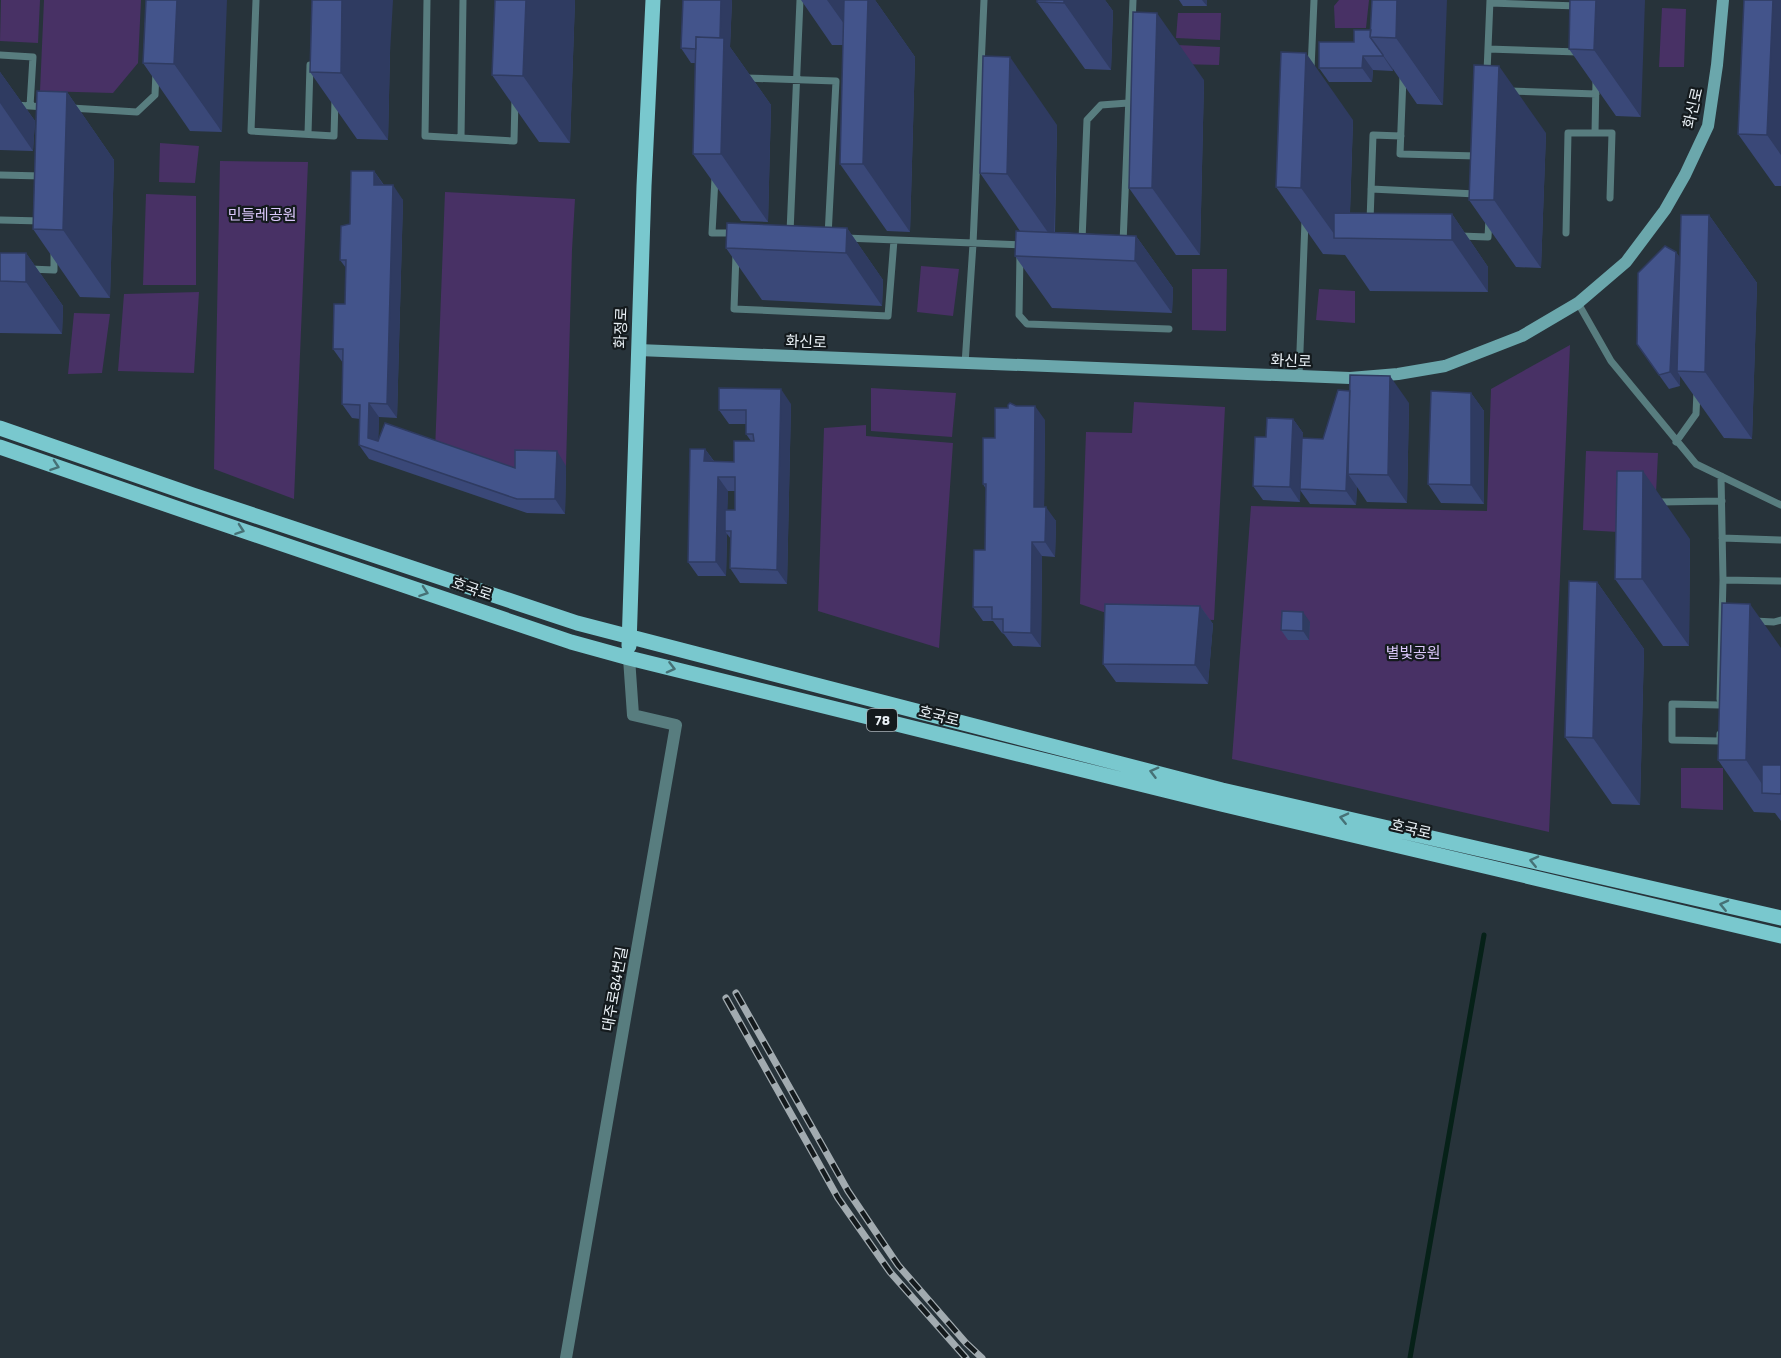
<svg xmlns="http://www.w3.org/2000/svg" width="1781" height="1358" viewBox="0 0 1781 1358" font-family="'Titillium Web','Noto Sans KR',sans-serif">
  <rect width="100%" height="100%" fill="#27333a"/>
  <!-- green -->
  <path fill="#483165" d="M 1,0 L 40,0 L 38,43 L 0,41 Z
    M 44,0 L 141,0 L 138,63 L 113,93 L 40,91 Z
    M 1339,0 L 1369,0 L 1366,28 L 1335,28 L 1334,6 Z
    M 1662,8 L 1686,9 L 1684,67 L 1659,67 Z
    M 1178,13 L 1221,13 L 1220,40 L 1176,38 Z
    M 1177,45 L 1220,47 L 1219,65 L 1177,64 Z
    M 160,143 L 199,146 L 195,183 L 159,182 Z
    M 220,161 L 308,162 L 294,499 L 214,469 Z
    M 445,192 L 575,199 L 572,250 L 566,466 L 525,482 L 435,451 Z
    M 146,194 L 196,196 L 196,285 L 143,285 Z
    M 921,266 L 959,269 L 953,316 L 917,312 Z
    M 1192,269 L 1227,269 L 1226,331 L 1192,330 Z
    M 1319,289 L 1355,291 L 1355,323 L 1316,320 Z
    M 199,292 L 194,373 L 118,371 L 124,294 Z
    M 74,313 L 110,314 L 102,373 L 68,374 Z
    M 1570,345 L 1549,832 L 1232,759 L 1251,506 L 1487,511 L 1491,389 Z
    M 871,388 L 956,393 L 952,437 L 871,431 Z
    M 1134,402 L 1225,407 L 1214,620 L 1118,617 L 1080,604 L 1086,432 L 1132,433 Z
    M 866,425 L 866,436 L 953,443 L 939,648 L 818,611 L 824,428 Z
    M 1586,451 L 1658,453 L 1654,534 L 1583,530 Z
    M 1681,768 L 1723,768 L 1723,810 L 1681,808 Z"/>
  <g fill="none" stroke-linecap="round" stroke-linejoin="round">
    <!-- stream -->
    <path stroke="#062118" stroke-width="5" d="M 1410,1358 L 1484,935"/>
    <!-- lane -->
    <path stroke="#587d7f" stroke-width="7" d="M 256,0 L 251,131 L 334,136 L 335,99
      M 427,0 L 425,136 L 514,141 L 515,99
      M 1490,3 L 1578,6
      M 1488,49 L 1578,52
      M 0,55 L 33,57 L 30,106
      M 1311,69 L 1314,0
      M 1487,72 L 1490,0
      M 1403,77 L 1400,154 L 1477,156
      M 745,78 L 836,81 L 828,236
      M 1509,91 L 1596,94
      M 0,104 L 45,107
      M 71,108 L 137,112 L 155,95 L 156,71
      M 1595,133 L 1612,133 L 1610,198
      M 308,134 L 310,65
      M 461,138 L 463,0
      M 0,175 L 42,176
      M 715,178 L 712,233 L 733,233
      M 1371,189 L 1476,194
      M 0,220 L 42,221
      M 1370,221 L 1373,135 L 1401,136
      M 790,232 L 800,0
      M 1566,233 L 1568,133 L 1595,133 L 1596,81
      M 1460,236 L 1488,237 L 1489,219
      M 845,238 L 1023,245
      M 1082,240 L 1087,120 L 1101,105 L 1128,103
      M 1123,243 L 1133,0
      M 1020,253 L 1019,315 L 1027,324 L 1169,329
      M 736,254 L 734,309 L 888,316 L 894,240
      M 30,269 L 54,270 L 54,253
      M 1578,303 L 1611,361 L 1696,464 L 1781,505
      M 965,364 L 973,244 L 984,0
      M 1299,376 L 1305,221
      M 1676,442 L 1696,414 L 1697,391
      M 1660,502 L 1722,501
      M 1722,538 L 1781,540
      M 1723,580 L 1781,581
      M 1754,621 L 1774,622 L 1781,620
      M 1720,699 L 1723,580 L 1721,476
      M 1720,705 L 1672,704 L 1672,740 L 1720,741 L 1720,734"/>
    <!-- street -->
    <path stroke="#587d7f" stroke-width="12" d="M 566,1358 L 676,725 L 633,715 L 629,658"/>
    <!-- secondary -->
    <path stroke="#6ba7ac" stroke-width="12" d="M 638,350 L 1350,378 L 1398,374 L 1445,366 L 1522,336 L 1578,303 L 1626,262 L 1665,210 L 1685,175 L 1708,126 L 1717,65 L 1723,0"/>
    <!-- primary -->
    <path stroke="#79c8ce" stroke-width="15" d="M 0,428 L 193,495 L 577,623 L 1222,790 L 1781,918
      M 0,447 L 188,512 L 571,642 L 629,658 L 1221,804 L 1781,936
      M 629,646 L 644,186 L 653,0"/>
    <defs>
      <path id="rail" d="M 736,993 L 848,1191 L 898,1265 L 966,1343 L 982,1358
        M 726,998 L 838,1198 L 890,1272 L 966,1358"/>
    </defs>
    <!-- rail casing -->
    <use href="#rail" stroke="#a2abb0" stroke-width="7"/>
    <!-- rail -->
    <use href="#rail" stroke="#141a1d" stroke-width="4.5" stroke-dasharray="14" stroke-linecap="butt"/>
  </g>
  <!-- wall -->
  <path fill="#3a4878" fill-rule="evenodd" d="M 146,0 L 222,132 L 190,131 L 143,63 Z
    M 495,0 L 575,0 L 570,143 L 539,142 L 492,75 Z
    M 683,0 L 732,0 L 730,47 L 771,105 L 768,222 L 741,221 L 693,154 L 696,63 L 691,63 L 681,48 Z
    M 801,0 L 875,0 L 915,57 L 910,232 L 887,231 L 840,164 L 843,45 L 832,45 Z
    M 1037,0 L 1105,0 L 1113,11 L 1111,70 L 1085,69 L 1037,2 Z
    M 1179,0 L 1207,0 L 1207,6 L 1183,6 Z
    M 1372,0 L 1443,105 L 1417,104 L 1393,69 L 1393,71 L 1373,70 L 1372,82 L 1329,82 L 1319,68 L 1371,30 Z
    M 1570,0 L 1641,117 L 1616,116 L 1569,49 Z
    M 1781,0 L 1781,186 L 1775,186 L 1738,134 Z
    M 390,53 L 388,140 L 357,139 L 310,72 Z
    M 0,72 L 35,121 L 33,151 L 0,150 Z
    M 1204,80 L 1200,255 L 1176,255 L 1129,188 Z
    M 67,92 L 114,160 L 110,298 L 80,297 L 33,229 Z
    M 1353,120 L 1350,213 L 1452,214 L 1488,267 L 1488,292 L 1370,291 L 1345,255 L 1323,254 L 1276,187 Z
    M 1057,125 L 1055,232 L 1136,236 L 1173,288 L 1172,313 L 1052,308 L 1015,256 L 1020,231 L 980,173 Z
    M 1546,133 L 1541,268 L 1516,267 L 1469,200 Z
    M 374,171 L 384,185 L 403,200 L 397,418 L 379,417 L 378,441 L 515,468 L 566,466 L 565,514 L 527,513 L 369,459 L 359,445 L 360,419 L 352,418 L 342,404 L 343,363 L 333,349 L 345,304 L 346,268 L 340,260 L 350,224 Z
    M 1709,215 L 1757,283 L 1752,439 L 1724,438 L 1680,376 L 1680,386 L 1669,389 L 1637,344 L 1676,252 L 1680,258 Z
    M 847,228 L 883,280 L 882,306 L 762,300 L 726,248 Z
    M 0,253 L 26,253 L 63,306 L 62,334 L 0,333 Z
    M 1471,393 L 1484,411 L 1484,504 L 1441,503 L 1428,484 Z
    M 1409,403 L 1407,503 L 1367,502 L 1357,487 L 1356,505 L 1310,504 L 1300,490 L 1300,502 L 1263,500 L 1253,486 L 1266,437 L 1293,419 L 1303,433 L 1302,438 L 1323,439 Z
    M 791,404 L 787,584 L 740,583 L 730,568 L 731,539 L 727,534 L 726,576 L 698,576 L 688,562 L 705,449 L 714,461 L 734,462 L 751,441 L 746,434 L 746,424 L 729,424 L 719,410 ZM 728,491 L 735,491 L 735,510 L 727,510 Z
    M 1045,420 L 1044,507 L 1056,521 L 1055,557 L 1042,556 L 1041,647 L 1013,646 L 1004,634 L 1002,633 L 993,621 L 983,621 L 973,607 L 985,550 L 986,489 L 983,484 L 995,438 Z
    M 1690,539 L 1689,646 L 1663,646 L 1615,579 Z
    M 1597,582 L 1644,649 L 1640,805 L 1612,804 L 1565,737 Z
    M 1200,606 L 1213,624 L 1208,684 L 1116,682 L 1103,664 Z
    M 1310,622 L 1309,640 L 1288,640 L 1281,630 Z
    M 1781,648 L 1781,821 L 1775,813 L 1754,812 L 1718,760 Z"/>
  <!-- shaded-wall -->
  <path fill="#2f3b61" d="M 177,0 L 227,0 L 222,132 L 174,64 Z
    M 342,0 L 393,0 L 390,53 L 388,140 L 341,73 Z
    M 526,0 L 575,0 L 570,143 L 523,76 Z
    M 721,0 L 732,0 L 730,47 L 771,105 L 768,222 L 721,154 L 719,50 Z
    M 827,0 L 860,0 L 859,45 Z
    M 868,0 L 875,0 L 915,57 L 910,232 L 863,164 Z
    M 1064,0 L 1105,0 L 1113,11 L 1111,70 L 1064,3 Z
    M 1202,0 L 1207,0 L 1207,6 Z
    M 1397,0 L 1447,0 L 1443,105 L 1396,38 Z
    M 1596,0 L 1645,0 L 1641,117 L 1594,50 Z
    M 1773,0 L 1781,0 L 1781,155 L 1767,135 Z
    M 1157,13 L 1204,80 L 1200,255 L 1152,188 Z
    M 1306,53 L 1353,120 L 1349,238 L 1337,238 L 1301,188 Z
    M 1383,55 L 1393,69 L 1393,71 L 1383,56 Z
    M 1363,56 L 1373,70 L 1372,82 L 1362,68 Z
    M 1010,57 L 1057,125 L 1054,241 L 1007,174 Z
    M 1499,66 L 1546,133 L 1541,268 L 1494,200 Z
    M 0,72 L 35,121 L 33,151 L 0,103 Z
    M 67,92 L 114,160 L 110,298 L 63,230 Z
    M 374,171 L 384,186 L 374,185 Z
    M 393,185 L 403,200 L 397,418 L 387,404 Z
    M 1452,214 L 1488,267 L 1488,292 L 1452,240 Z
    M 1709,215 L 1757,283 L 1752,439 L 1705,372 Z
    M 847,228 L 883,280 L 882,306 L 846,253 Z
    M 1136,236 L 1173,288 L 1172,313 L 1135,261 Z
    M 1676,252 L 1686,266 L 1677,371 L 1680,376 L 1680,386 L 1670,372 Z
    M 26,253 L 63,306 L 62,334 L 26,282 Z
    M 1390,376 L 1409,403 L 1407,503 L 1388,475 Z
    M 781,389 L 791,404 L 787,584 L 777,570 Z
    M 1350,391 L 1348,474 L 1357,487 L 1356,505 L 1346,491 Z
    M 1471,393 L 1484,411 L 1484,504 L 1471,485 Z
    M 369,403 L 379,417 L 378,452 L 368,438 Z
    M 1035,406 L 1045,420 L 1044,521 L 1034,507 Z
    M 1293,419 L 1303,433 L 1300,502 L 1290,487 Z
    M 705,449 L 715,463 L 704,461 Z
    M 557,451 L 566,466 L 565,514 L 555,499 Z
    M 1643,471 L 1690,539 L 1689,646 L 1642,579 Z
    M 718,477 L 728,491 L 727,531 L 725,531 L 727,534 L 726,576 L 716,562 Z
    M 1046,507 L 1056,521 L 1055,557 L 1045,542 Z
    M 1032,542 L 1042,556 L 1041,647 L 1031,633 Z
    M 1597,582 L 1644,649 L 1640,805 L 1593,738 Z
    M 1750,604 L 1781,648 L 1781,794 L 1768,793 L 1746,760 Z
    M 1200,606 L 1213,624 L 1208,684 L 1195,665 Z
    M 1303,612 L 1310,622 L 1309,640 L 1303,631 Z"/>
  <!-- building -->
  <path fill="#43548b" stroke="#2f3b61" stroke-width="1.5" d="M 146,0 L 177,0 L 174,64 L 143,63 Z
    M 312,0 L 342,0 L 341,73 L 310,72 Z
    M 495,0 L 526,0 L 523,76 L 492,75 Z
    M 683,0 L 721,0 L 720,38 L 696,37 L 696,49 L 681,48 Z
    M 844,0 L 868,0 L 863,164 L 840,164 Z
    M 1037,0 L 1064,0 L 1064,3 L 1037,2 Z
    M 1372,0 L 1397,0 L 1396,38 L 1370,37 Z
    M 1570,0 L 1596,0 L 1594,50 L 1569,49 Z
    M 1744,0 L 1773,0 L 1767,135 L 1738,134 Z
    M 1133,12 L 1157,13 L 1152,188 L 1129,188 Z
    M 1354,30 L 1371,30 L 1370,37 L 1383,55 L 1383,56 L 1363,56 L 1362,68 L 1319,68 L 1319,42 L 1354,42 Z
    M 696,37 L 724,38 L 721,154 L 693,154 Z
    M 1281,52 L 1306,53 L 1301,188 L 1276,187 Z
    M 983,56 L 1010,57 L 1007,174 L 980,173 Z
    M 1474,65 L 1499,66 L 1494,200 L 1469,200 Z
    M 37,91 L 67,92 L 63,230 L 33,229 Z
    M 351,171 L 374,171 L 374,185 L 393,185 L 387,404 L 369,403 L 368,438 L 378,441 L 385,423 L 515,468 L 515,450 L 557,451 L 555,499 L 517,499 L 359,445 L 360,405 L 342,404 L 343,349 L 333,349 L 334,304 L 345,304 L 346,260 L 340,260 L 341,226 L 350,224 Z
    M 1334,213 L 1452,214 L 1452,240 L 1334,238 Z
    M 1681,215 L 1709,215 L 1705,372 L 1677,371 Z
    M 727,223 L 847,228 L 846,253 L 726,248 Z
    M 1016,231 L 1136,236 L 1135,261 L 1015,256 Z
    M 1665,246 L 1676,252 L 1670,372 L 1659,375 L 1637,344 L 1638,273 Z
    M 0,253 L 26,253 L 26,282 L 0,281 Z
    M 1350,375 L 1390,376 L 1388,475 L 1348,474 Z
    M 719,388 L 781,389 L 777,570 L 730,568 L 731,531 L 725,531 L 725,510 L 735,510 L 735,477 L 718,477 L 716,562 L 688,562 L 690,449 L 705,449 L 704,461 L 734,462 L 734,441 L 754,441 L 753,434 L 746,434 L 746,410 L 719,410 Z
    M 1338,390 L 1350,391 L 1346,491 L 1300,489 L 1302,438 L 1323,439 Z
    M 1431,391 L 1471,393 L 1471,485 L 1428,484 Z
    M 1010,403 L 1016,406 L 1035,406 L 1034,507 L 1046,507 L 1045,542 L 1032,542 L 1031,633 L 1003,632 L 1003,619 L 992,619 L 992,607 L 973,607 L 974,550 L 985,550 L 986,484 L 983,484 L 983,438 L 995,438 L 995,408 L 1008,408 L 1008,405 Z
    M 1267,418 L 1293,419 L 1290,487 L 1253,486 L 1255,437 L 1266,437 Z
    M 1617,471 L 1643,471 L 1642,579 L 1615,579 Z
    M 1569,581 L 1597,582 L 1593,738 L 1565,737 Z
    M 1722,603 L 1750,604 L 1746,760 L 1718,760 Z
    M 1105,604 L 1200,606 L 1195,665 L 1103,664 Z
    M 1282,611 L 1303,612 L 1303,631 L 1281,630 Z
    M 1762,765 L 1781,765 L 1781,794 L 1762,793 Z"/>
  <!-- one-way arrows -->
  <defs><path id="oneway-chevron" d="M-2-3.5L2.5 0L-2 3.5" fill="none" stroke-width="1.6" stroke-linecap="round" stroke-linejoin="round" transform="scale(1.5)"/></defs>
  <g stroke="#467176">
    <use href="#oneway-chevron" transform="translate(55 466) rotate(19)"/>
    <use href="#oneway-chevron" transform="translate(240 530) rotate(19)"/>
    <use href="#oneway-chevron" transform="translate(424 592) rotate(19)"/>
    <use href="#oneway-chevron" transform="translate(671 668) rotate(14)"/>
    <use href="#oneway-chevron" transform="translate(1154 772) rotate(-165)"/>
    <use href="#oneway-chevron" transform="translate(1344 818) rotate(-167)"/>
    <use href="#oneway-chevron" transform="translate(1534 861) rotate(-167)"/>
    <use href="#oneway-chevron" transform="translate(1724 905) rotate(-167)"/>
  </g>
  <g text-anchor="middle" stroke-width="4.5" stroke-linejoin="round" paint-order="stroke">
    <!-- shield labels -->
    <rect fill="#141a1d" stroke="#aab1b6" stroke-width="1.5" x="867" y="709" width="30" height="22" rx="4.5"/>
    <g font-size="14" font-weight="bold" fill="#ebf2f7">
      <text x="882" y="725">78</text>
    </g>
    <!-- street labels -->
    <g font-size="15" fill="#ebf2f7" stroke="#141a1d">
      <text transform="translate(1693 108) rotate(-77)" y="5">화신로</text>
      <text transform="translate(621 328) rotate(-88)" y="5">화정로</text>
      <text transform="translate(806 342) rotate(2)" y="5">화신로</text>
      <text transform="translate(1291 361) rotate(2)" y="5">화신로</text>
      <text transform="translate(472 589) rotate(19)" y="5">호국로</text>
      <text transform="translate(939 716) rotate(14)" y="5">호국로</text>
      <text transform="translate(1411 829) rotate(13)" y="5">호국로</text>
      <text transform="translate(615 989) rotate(-80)" y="5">대주로84번길</text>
    </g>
    <!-- park labels -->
    <g font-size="15" fill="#dbc8fb" stroke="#141a1d">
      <text x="262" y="220">민들레공원</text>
      <text x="1413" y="658">별빛공원</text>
    </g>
  </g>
</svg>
